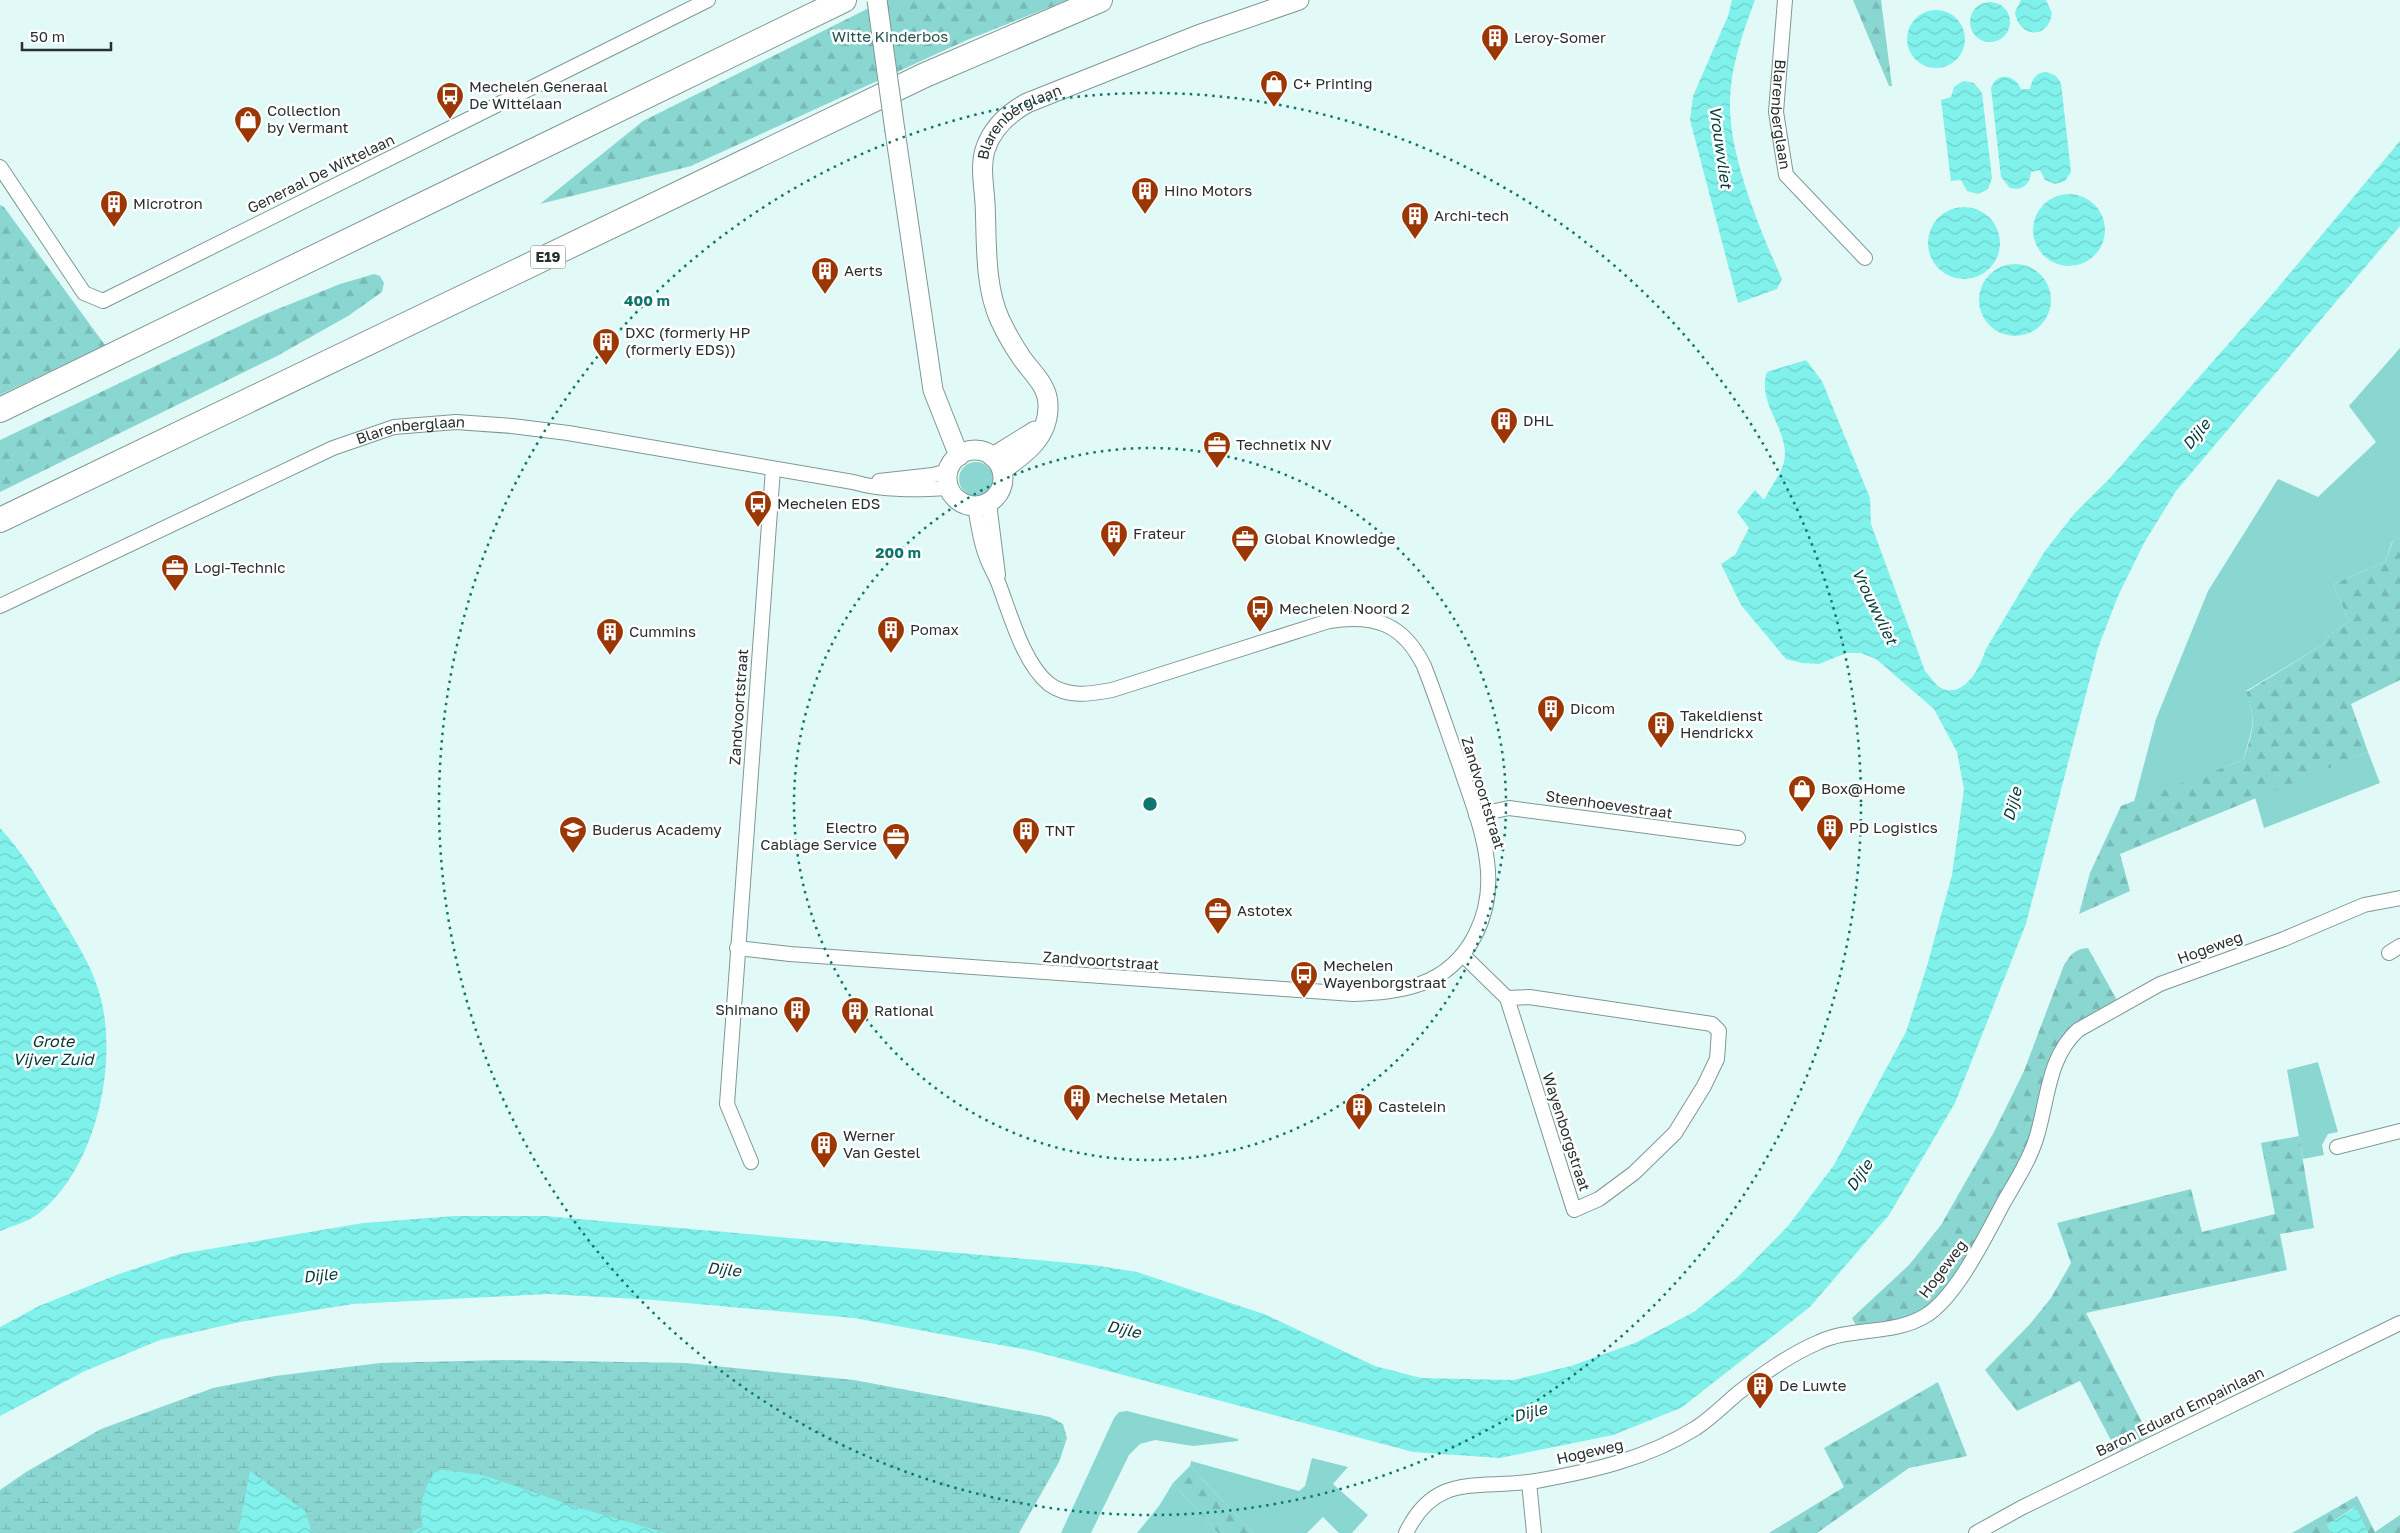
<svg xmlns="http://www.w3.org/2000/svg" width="2400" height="1533" viewBox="0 0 2400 1533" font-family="'Golos Text',sans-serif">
  <defs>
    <pattern id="forest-firs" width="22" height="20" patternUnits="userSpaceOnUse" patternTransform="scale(1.25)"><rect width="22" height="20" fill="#8ad7d2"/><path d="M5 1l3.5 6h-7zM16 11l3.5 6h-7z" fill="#77b9b5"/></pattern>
    <pattern id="wetland-marsh" width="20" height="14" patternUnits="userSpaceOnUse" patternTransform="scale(1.25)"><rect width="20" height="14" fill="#8ad7d2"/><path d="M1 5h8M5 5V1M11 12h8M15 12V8" fill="none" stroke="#77b9b5"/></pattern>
    <pattern id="water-waves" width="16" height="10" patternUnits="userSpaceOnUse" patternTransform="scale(1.25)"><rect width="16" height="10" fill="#80f1eb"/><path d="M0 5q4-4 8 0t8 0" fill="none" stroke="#6fcfca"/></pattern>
  </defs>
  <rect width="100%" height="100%" fill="#e1faf8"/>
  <!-- green -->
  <path fill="#8ad7d2" d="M 2400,348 L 2400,538 L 2392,542 L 2385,562 L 2333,584 L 2349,621 L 2330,635 L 2324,644 L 2246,691 C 2257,720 2252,731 2243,760 L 2134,802 L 2156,719 L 2208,591 L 2278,479 L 2318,497 L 2376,442 L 2349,406 Z
    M959 479a17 17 0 1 1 34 0a17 17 0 1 1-34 0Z
    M 2368,752 L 2380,783 L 2264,828 L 2255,797 Z
    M 2318,1062 L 2338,1132 L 2328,1134 L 2322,1145 L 2324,1155 L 2303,1159 L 2287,1070 Z
    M 1127,1411 L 1238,1439 L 1238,1441 L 1193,1446 L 1155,1440 L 1140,1444 L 1129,1455 L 1091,1533 L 1061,1533 L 1114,1418 L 1119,1412 Z
    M 1312,1458 L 1348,1467 L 1333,1484 L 1368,1515 L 1352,1533 L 1339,1533 L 1323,1517 L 1307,1533 L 1253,1533 L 1190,1466 L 1191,1461 L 1299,1491 L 1305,1486 Z
    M 1173,1483 L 1218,1533 L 1137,1533 L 1159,1506 Z"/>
  <!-- forest -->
  <path fill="url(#forest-firs)" d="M 885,0 L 1068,0 L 967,40 L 691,166 L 540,204 L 643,121 Z
    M 1853,0 L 1881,0 L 1892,86 L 1889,86 Z
    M 0,205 L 4,207 L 105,345 L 0,395 Z
    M 374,274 L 380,276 L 384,283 L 382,292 L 348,316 L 277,356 L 0,492 L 0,440 L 263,315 L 340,284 Z
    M 2400,538 L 2400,680 L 2351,704 L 2368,752 L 2120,854 L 2130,891 L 2079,914 L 2090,873 L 2121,806 L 2243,760 C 2253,732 2257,720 2246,692 L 2324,644 L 2330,635 L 2349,621 L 2333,584 L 2385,562 L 2393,541 Z
    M 2088,948 L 2118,1002 L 2073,1030 L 2032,1143 L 1954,1280 L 1922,1314 L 1858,1329 L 1852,1318 L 1909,1265 L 1941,1225 L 1994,1132 L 2024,1071 L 2064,965 C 2071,954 2075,949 2088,948 Z
    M 2299,1136 L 2314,1228 L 2280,1234 L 2287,1270 L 2086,1313 L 2149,1436 L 2117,1452 L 2080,1381 L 2017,1411 L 1985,1370 L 2030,1324 L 2051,1298 L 2071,1263 L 2057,1223 L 2191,1189 L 2202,1232 L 2275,1214 L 2261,1143 Z
    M 1938,1382 L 1967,1456 L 1909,1468 L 1817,1533 L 1769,1533 L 1844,1487 L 1824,1448 Z
    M 1190,1466 L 1253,1533 L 1218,1533 L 1173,1483 Z
    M 2357,1496 L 2375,1532 L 2400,1515 L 2400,1533 L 2368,1533 L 2355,1507 L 2327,1525 L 2331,1533 L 2292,1533 Z"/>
  <!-- wetland -->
  <path fill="url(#wetland-marsh)" d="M 502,1360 L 686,1363 L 854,1380 L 1050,1417 L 1063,1424 L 1067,1438 L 1059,1462 L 1019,1533 L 0,1533 L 0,1490 L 26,1472 L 101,1429 L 213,1388 L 275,1376 L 380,1363 Z"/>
  <!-- water -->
  <path fill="url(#water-waves)" d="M 1732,0 L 1755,0 C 1743,32 1731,65 1730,100 C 1728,154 1760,230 1782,279 L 1777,289 L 1738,303 L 1690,120 L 1693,96 L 1728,16 Z
    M 2021,0 L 2046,0 L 2052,13 C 2049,40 2018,38 2015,12 Z
    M1970 22a20 20 0 1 1 40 0a20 20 0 1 1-40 0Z
    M1907 39a29 29 0 1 1 58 0a29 29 0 1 1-58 0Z
    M 2047,72 L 2056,76 L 2061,83 L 2071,172 L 2065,181 L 2055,184 L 2045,180 L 2040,170 L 2031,172 C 2030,184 2023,191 2010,188 L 2001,177 L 1991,88 C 1997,71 2015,75 2021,89 L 2030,89 C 2032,79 2036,72 2047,72 Z
    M 1963,81 L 1974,83 L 1982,93 L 1992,178 L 1988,189 L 1978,194 L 1967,191 L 1961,180 L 1951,181 L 1941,100 L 1951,97 L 1954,87 Z
    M 2400,141 L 2400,226 L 2176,491 L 2144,543 L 2118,596 L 2098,648 L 2026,924 L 1955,1103 L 1889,1215 L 1810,1307 L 1681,1408 L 1613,1435 L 1500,1458 L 1413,1452 L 1033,1351 L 854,1318 L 654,1300 L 549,1294 L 353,1304 L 240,1322 L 160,1340 L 85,1371 L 0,1416 L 0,1327 L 39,1306 L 119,1274 L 180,1254 L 363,1223 L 455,1216 L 545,1216 L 1093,1265 L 1137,1272 L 1264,1314 L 1375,1366 L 1421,1378 L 1514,1380 L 1571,1366 L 1635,1343 L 1694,1312 L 1739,1276 L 1788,1226 L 1834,1165 L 1906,1032 L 1927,966 L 1952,875 L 1964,789 L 1957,752 L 1934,709 L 1876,659 L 1861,653 L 1846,653 L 1819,664 L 1802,663 L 1786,659 L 1741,605 L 1721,564 L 1735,555 L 1749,528 L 1737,512 L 1755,490 L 1764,500 C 1770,488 1781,474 1784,462 C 1791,431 1756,404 1767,372 L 1806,360 L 1822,381 L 1870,498 L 1871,524 L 1925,671 C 1930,676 1935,685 1941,688 C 1965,699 1980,667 1986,649 L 2045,551 L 2074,514 L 2110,478 L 2276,290 Z
    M2033 230a36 36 0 1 1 72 0a36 36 0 1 1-72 0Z
    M1928 243a36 36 0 1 1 72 0a36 36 0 1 1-72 0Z
    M1979 300a36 36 0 1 1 72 0a36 36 0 1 1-72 0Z
    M 0,828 C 25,855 39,881 58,912 C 75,940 93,967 101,999 C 118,1067 95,1170 38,1214 C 28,1222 12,1226 0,1231 Z
    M 437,1469 L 483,1475 L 573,1506 L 666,1533 L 408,1533 L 423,1527 C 418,1504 424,1487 437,1469 Z
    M 250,1471 L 305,1511 L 312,1533 L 238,1533 Z
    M 2356,1507 L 2368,1533 L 2331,1533 L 2327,1525 Z"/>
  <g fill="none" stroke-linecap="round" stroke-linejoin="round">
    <defs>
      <g id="street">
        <path id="s1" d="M 1785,0 L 1776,112 L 1786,175 L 1865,258"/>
        <path d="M 0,167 L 84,293 L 103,301 L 708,0"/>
        <path d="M 879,481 L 933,475 L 948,471"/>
        <path d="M 989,503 L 998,575"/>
        <path id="s2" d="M 0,606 L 333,448 L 394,427 L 456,422 L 512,426 L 568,433 L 853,482 C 884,491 917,490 949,488"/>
        <path d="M 1476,815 L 1509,808 L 1738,838"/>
        <path d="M 737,948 L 790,954 L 1353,994 C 1375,993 1398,992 1420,984 C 1471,966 1494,912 1487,861 C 1483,828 1470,797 1460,766 C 1448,733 1437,699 1424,666 C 1403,623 1374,614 1329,621 L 1112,690 C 1090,694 1068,698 1049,684 C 1023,663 1010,613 998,582 C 995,574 990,567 987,558 C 980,542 978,523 975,506"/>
        <path d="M 2389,953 L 2400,946"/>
        <path d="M 1463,955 L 1507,998 L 1574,1210 L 1599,1199 L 1634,1173 L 1675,1133 L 1704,1086 L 1717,1059 L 1719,1031 L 1712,1024 L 1529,997 L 1507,998"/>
        <path d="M 2337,1147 L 2400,1131"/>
        <path d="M 751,1162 L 727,1104 L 773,469"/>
        <path d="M 1529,1482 L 1534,1533"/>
        <path d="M 1406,1533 C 1436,1471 1479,1490 1536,1481 C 1592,1471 1646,1459 1696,1428 C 1711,1418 1724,1405 1738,1393 C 1764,1373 1789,1355 1819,1342 C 1851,1327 1894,1335 1925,1316 C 1957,1297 1987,1233 2005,1200 C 2016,1181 2029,1161 2036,1139 C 2048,1102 2047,1058 2078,1030 L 2160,984 L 2284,939 L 2364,905 L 2400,898"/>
        <path d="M 1976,1533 L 2021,1508 L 2400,1323"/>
      </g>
      <g id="secondary">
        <path d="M 895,131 L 933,390 L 959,456"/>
        <circle cx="975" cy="478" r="28"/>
        <path d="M 993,457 L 1035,431"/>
        <path id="s3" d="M 1002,470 C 1025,454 1049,437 1048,405 C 1048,385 1031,372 1021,357 C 1013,345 1006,333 1000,320 C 984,285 987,241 985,203 C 984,186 980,167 985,150 C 992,128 1007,114 1027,103 L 1198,35 L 1299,0"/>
      </g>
      <path id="highway" d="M 0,410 L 844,0
        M 0,520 L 925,75 L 1100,0"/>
    </defs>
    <!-- street casing -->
    <use href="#street" stroke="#809795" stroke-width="16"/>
    <!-- secondary casing -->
    <use href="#secondary" stroke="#809795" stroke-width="21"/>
    <!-- highway casing -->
    <use href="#highway" stroke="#809795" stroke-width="26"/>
    <!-- street -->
    <use href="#street" stroke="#fff" stroke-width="14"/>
    <!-- secondary -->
    <use href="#secondary" stroke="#fff" stroke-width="19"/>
    <!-- highway -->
    <use href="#highway" stroke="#fff" stroke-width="24"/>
    <defs>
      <path id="secondary-bridge" d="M 877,0 L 895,131"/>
    </defs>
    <!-- secondary-bridge casing -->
    <use href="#secondary-bridge" stroke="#809795" stroke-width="21" stroke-linecap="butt"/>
    <!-- secondary-bridge -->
    <use href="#secondary-bridge" stroke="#fff" stroke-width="19"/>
  </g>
  <!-- distance rings -->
  <g fill="none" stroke="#0f766e" stroke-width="2.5" stroke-dasharray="2.5 5">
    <circle cx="1150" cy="804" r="356"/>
    <circle cx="1150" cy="804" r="711"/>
  </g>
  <!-- icons -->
  <defs>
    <symbol id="building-pin" viewBox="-11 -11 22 30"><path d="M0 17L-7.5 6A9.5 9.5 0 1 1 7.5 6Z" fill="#9b3704" stroke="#fff"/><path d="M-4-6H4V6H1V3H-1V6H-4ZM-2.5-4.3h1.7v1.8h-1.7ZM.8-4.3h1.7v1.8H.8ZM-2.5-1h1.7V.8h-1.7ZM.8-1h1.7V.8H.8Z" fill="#fff"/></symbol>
    <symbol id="shop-pin" viewBox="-11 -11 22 30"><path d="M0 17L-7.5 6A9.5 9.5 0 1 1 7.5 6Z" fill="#9b3704" stroke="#fff"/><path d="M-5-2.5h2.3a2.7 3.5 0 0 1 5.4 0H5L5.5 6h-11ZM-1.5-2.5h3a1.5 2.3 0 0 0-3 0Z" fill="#fff"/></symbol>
    <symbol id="bus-pin" viewBox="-11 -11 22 30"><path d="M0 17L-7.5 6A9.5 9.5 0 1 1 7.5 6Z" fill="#9b3704" stroke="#fff"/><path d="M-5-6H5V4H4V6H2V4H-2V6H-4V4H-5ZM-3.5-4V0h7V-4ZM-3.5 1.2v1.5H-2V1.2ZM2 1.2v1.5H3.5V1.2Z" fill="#fff"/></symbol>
    <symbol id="office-pin" viewBox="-11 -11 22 30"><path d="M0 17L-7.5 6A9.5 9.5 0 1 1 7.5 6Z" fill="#9b3704" stroke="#fff"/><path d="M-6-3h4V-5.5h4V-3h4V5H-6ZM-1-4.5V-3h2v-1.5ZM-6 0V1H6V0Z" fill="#fff"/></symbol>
    <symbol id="school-pin" viewBox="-11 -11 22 30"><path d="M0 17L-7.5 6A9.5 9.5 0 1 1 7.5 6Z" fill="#9b3704" stroke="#fff"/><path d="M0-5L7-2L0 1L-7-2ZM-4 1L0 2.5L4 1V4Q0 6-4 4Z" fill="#fff"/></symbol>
  </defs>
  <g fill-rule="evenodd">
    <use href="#building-pin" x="1479" y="22" width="32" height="43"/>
    <use href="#shop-pin" x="1258" y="68" width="32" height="43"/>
    <use href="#bus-pin" x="434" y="80" width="32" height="43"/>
    <use href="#shop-pin" x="232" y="104" width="32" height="43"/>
    <use href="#building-pin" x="1129" y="175" width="32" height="43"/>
    <use href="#building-pin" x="98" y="188" width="32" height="43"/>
    <use href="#building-pin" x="1399" y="200" width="32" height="43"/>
    <use href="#building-pin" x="809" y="255" width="32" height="43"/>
    <use href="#building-pin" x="590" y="326" width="32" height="43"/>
    <use href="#building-pin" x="1488" y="405" width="32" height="43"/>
    <use href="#office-pin" x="1201" y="429" width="32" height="43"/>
    <use href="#bus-pin" x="742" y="488" width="32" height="43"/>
    <use href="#building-pin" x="1098" y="518" width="32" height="43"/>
    <use href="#office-pin" x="1229" y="523" width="32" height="43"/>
    <use href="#office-pin" x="159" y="552" width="32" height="43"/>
    <use href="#bus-pin" x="1244" y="593" width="32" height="43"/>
    <use href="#building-pin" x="875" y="614" width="32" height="43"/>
    <use href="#building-pin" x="594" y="616" width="32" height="43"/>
    <use href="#building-pin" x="1535" y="693" width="32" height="43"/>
    <use href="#building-pin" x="1645" y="709" width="32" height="43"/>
    <use href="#shop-pin" x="1786" y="773" width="32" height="43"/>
    <use href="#building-pin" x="1814" y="812" width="32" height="43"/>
    <use href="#school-pin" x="557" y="814" width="32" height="43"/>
    <use href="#building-pin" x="1010" y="815" width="32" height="43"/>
    <use href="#office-pin" x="880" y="821" width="32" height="43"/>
    <use href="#office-pin" x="1202" y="895" width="32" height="43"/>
    <use href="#bus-pin" x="1288" y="959" width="32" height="43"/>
    <use href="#building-pin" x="781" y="994" width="32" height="43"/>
    <use href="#building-pin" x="839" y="995" width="32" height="43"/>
    <use href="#building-pin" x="1061" y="1082" width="32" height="43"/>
    <use href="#building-pin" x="1343" y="1091" width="32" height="43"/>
    <use href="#building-pin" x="808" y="1129" width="32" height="43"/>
    <use href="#building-pin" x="1744" y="1370" width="32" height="43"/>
  </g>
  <g text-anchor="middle" stroke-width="5" stroke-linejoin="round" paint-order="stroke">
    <!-- shield labels -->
    <rect fill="#fff" stroke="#686f6e" stroke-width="1" x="530.5" y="245.5" width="35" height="23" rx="4"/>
    <g font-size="14" font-weight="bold" fill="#273130">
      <text x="548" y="262">E19</text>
    </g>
    <!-- park labels -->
    <g font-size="15" fill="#235552" stroke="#fff">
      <text x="890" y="42">Witte Kinderbos</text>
    </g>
    <!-- poi labels -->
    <g font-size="15" fill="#273130" stroke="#fff" text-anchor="start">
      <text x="1514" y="43">Leroy-Somer</text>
      <text x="1293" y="89">C+ Printing</text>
      <text x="469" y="92">Mechelen Generaal<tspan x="469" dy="17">De Wittelaan</tspan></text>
      <text x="267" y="116">Collection<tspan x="267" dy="17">by Vermant</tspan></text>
      <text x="1164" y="196">Hino Motors</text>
      <text x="133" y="209">Microtron</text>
      <text x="1434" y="221">Archi-tech</text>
      <text x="844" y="276">Aerts</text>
      <text x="625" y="338">DXC (formerly HP<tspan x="625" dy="17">(formerly EDS))</tspan></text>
      <text x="1523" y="426">DHL</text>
      <text x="1236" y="450">Technetix NV</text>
      <text x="777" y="509">Mechelen EDS</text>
      <text x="1133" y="539">Frateur</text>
      <text x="1264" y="544">Global Knowledge</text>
      <text x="194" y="573">Logi-Technic</text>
      <text x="1279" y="614">Mechelen Noord 2</text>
      <text x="910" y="635">Pomax</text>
      <text x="629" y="637">Cummins</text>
      <text x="1570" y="714">Dicom</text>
      <text x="1680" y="721">Takeldienst<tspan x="1680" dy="17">Hendrickx</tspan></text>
      <text x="1821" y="794">Box@Home</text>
      <text x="877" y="833" text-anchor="end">Electro<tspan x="877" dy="17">Cablage Service</tspan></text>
      <text x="1849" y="833">PD Logistics</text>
      <text x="592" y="835">Buderus Academy</text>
      <text x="1045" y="836">TNT</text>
      <text x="1237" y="916">Astotex</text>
      <text x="1323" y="971">Mechelen<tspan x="1323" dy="17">Wayenborgstraat</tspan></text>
      <text x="778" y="1015" text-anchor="end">Shimano</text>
      <text x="874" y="1016">Rational</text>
      <text x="1096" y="1103">Mechelse Metalen</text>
      <text x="1378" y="1112">Castelein</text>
      <text x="843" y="1141">Werner<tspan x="843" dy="17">Van Gestel</tspan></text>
      <text x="1779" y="1391">De Luwte</text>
    </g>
    <!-- street labels -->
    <g font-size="15" fill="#273130" stroke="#fff">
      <text dy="5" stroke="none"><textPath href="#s1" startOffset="115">Blarenberglaan</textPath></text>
      <text dy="5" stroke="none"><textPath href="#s3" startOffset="400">Blarenberglaan</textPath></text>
      <text transform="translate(321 174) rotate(-26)" y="5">Generaal De Wittelaan</text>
      <text dy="5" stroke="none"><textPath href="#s2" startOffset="449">Blarenberglaan</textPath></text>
      <text transform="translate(739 707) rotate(-86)" y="5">Zandvoortstraat</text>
      <text transform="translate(1483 793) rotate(73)" y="5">Zandvoortstraat</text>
      <text transform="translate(1609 805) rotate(8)" y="5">Steenhoevestraat</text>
      <text transform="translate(2210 948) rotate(-20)" y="5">Hogeweg</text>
      <text transform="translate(1101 961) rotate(4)" y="5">Zandvoortstraat</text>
      <text transform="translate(1566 1132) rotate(72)" y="5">Wayenborgstraat</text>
      <text transform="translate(1943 1269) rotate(-53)" y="5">Hogeweg</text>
      <text transform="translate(2180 1412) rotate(-26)" y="5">Baron Eduard Empainlaan</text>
      <text transform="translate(1590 1452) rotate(-13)" y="5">Hogeweg</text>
    </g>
    <!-- water labels -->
    <g font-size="16" font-style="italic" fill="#023b39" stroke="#fff">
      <text transform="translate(1721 147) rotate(82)" y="6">Vrouwvliet</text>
      <text transform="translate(2196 434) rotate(-51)" y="6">Dijle</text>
      <text transform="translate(1875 606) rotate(64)" y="6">Vrouwvliet</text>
      <text transform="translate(2012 804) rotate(-75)" y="6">Dijle</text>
      <text x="53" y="1047">Grote<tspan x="53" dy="18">Vijver Zuid</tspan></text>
      <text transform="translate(1859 1175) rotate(-55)" y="6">Dijle</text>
      <text transform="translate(724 1269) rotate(6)" y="6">Dijle</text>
      <text transform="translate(320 1275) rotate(-6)" y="6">Dijle</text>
      <text transform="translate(1124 1329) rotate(12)" y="6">Dijle</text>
      <text transform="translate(1530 1412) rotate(-15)" y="6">Dijle</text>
    </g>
  </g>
  <circle cx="1150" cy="804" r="8" fill="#0f766e" stroke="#fff" stroke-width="2.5"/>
  <g font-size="15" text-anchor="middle" font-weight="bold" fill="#0f766e" stroke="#fff" stroke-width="5" stroke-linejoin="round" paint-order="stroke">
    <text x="647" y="306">400 m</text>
    <text x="898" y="558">200 m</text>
  </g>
  <!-- scale -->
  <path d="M22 42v8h89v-8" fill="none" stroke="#273130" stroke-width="2.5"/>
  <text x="30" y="42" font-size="15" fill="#273130" stroke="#ffffff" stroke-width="4" paint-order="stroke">50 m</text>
</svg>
